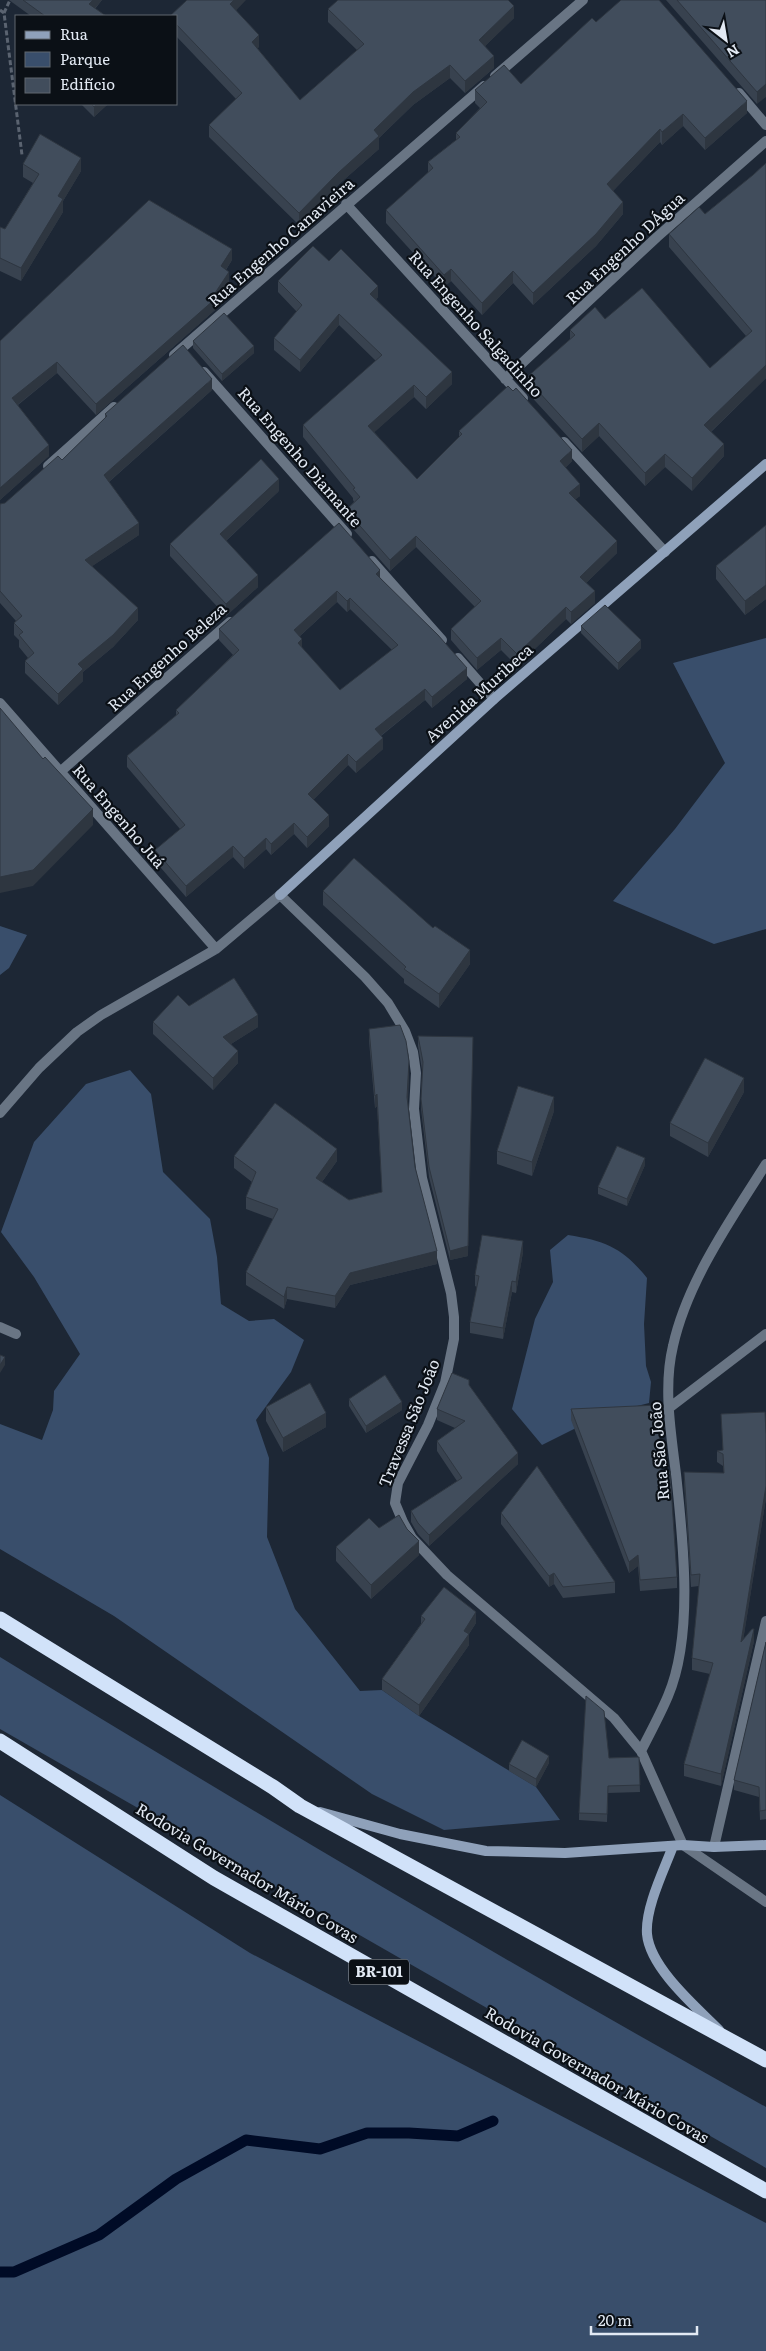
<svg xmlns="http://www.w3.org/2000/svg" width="766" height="2351" viewBox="0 0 766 2351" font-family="Literata,serif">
  <rect width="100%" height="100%" fill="#1d2735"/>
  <!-- green -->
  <path fill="#394e6b" d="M 766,638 L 766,929 L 714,944 L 613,901 L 675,829 L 725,763 L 673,663 Z
    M 0,926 L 27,935 L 9,968 L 0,975 Z
    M 130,1070 L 151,1094 L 163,1172 L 210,1219 L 217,1257 L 221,1304 L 249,1321 L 274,1319 L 304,1340 L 291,1372 L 256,1420 L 269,1458 L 267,1537 L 295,1609 L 360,1691 L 382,1690 L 419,1716 L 536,1787 L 560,1820 L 444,1830 L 372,1794 L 114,1616 L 0,1549 L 0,1424 L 42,1440 L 53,1410 L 54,1391 L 80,1354 L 34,1277 L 1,1232 L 34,1142 L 86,1084 Z
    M 568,1235 C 606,1241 623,1248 647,1278 L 644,1324 L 646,1366 L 651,1382 L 649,1403 L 602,1415 L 542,1445 L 512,1409 L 535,1319 L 553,1282 L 550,1250 Z
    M 0,1657 C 253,1812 508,1963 766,2107 L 766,2168 L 0,1729 Z
    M 0,1795 L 250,1953 L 766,2223 L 766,2351 L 0,2351 Z"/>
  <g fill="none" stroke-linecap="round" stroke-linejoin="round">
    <!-- stream -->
    <path stroke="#000b26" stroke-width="11" d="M 0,2272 L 14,2272 L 99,2235 L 176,2179 L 246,2140 L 320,2149 L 367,2133 L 409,2133 L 458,2136 L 493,2121"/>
    <!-- path -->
    <path stroke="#5a6370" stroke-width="3" stroke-dasharray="5 2.5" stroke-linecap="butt" d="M 0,10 L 4,13 L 22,155
      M 4,13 L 10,0"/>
    <!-- street -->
    <path stroke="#697584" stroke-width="10" d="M 495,76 L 583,0
      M 739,93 L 766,125
      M 346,204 L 523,398
      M 174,355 L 484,86
      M 204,372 L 347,534
      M 505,379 L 657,237 L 766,141
      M 564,442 L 665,552
      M 48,466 L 114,407
      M 372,561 L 442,640
      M 458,658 L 494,699
      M 0,703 L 216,949
      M 60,772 L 230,622
      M 0,1113 L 39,1068 L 77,1032 L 101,1015 L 216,949 L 280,895 L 365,977 L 388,1003 L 405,1031 L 413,1052 L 416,1073 L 414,1109 L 422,1178 L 451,1293 L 454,1317 L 454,1339 L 445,1383 L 428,1425 L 398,1483 L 395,1503 L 403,1522 L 412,1538 L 447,1575 L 614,1718 L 641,1751 L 683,1845 L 766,1902
      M 0,1327 L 16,1334
      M 669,1408 L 766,1334
      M 641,1751 C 650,1733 660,1715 668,1696 C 694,1635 683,1540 676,1474 C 671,1433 663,1387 673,1346 C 687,1282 731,1219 766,1164
      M 714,1847 L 766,1621"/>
    <!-- secondary -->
    <path stroke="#8fa1ba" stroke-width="10" d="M 280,895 L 494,699 L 766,464
      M 320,1812 L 400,1834 L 486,1851 L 565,1853 L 683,1845 L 714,1847 L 766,1845
      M 673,1846 C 664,1870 645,1908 647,1934 C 650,1968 696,2007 719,2030"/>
    <!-- highway -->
    <path stroke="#d1e2f9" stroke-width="15" d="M 0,1619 L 273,1787 L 300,1806 L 766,2060
      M 0,1741 L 214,1878 L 766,2191"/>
  </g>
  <!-- wall -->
  <path fill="#38424f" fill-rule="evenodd" d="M 9,0 L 102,0 L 95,9 L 106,16 L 31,16 Z
    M 666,0 L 766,0 L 757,104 Z
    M 328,9 L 514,18 L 485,46 L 494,68 L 465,93 L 450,78 L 413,105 L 379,138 L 379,149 L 338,185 L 299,225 L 209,137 L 209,125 L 236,99 L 176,36 L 176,16 L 236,10 L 259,47 L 257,48 L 300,100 L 357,50 L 328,22 Z
    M 596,22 L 747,113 L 705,150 L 683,126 L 662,145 L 660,142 L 613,191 L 623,214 L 596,246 L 533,305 L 513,283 L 482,315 L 451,281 L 444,287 L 386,223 L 386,210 L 428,173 L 428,162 L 456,140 L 456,133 L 480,108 L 475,103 L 475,90 L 521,84 Z
    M 81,104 L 108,104 L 94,117 Z
    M 766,163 L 766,378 L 711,432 L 724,456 L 692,491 L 665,467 L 645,486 L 599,436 L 582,452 L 526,391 L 526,378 L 570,340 L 570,330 L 605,319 L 710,368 L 746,336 L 669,247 L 669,234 L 705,214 L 753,175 Z
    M 23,164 L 81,171 L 63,201 L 63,212 L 21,281 L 0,271 L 0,227 L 5,229 L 33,183 L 23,177 Z
    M 232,260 L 226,270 L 229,283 L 215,304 L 215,310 L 96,415 L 57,373 L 18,405 L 49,456 L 0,500 L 0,341 Z
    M 329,261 L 378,297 L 376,299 L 452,384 L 426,409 L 414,397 L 374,432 L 417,479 L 459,437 L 459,431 L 572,461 L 565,468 L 580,496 L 575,499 L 617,553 L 586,583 L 595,603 L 571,624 L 566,619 L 517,666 L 501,650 L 477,670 L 451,640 L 451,629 L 475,607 L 416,547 L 390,571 L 346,521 L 346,510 L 354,502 L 353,500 L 353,498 L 303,437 L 303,425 L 376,361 L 339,325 L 300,372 L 274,350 L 274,338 L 297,312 L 278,292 L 278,281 Z
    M 193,341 L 254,353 L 222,381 L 193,348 Z
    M 212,390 L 109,482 L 139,535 L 92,566 L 138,620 L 113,647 L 83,672 L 83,681 L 58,705 L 25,673 L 25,661 L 28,658 L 19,647 L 19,640 L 14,635 L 14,623 L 16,621 L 0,603 L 0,504 L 5,503 L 62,460 L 105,418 L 105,414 Z
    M 279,491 L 226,541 L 258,587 L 226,616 L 170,556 L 170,544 Z
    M 339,523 L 380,579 L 467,679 L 432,708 L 425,700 L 381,736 L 383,749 L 356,773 L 348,765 L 313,800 L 329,826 L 307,848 L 294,834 L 271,855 L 266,849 L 244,869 L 233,857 L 186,897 L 155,861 L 155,850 L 180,829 L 127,767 L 127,756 L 176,716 L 176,710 L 233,655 L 219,640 L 219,629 ZM 337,602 L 347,612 L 350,609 L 392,650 L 340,690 L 302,648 L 300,636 Z
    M 766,525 L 766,599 L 745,615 L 716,579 L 716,566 Z
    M 581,626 L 641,648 L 618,670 L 581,633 Z
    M 323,891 L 470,964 L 439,1008 L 404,983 L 404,979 L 323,905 Z
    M 189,1006 L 258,1027 L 231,1044 L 238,1063 L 213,1090 L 153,1034 L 153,1022 Z
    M 369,1029 L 409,1073 L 408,1101 L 415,1167 L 437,1264 L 350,1285 L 335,1308 L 287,1299 L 284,1309 L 246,1285 L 246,1272 L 273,1219 L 246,1209 L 246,1197 L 252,1182 L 234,1168 L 234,1156 L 337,1161 L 322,1182 L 349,1200 L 382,1192 L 377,1106 L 375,1108 L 369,1041 Z
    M 418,1036 L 468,1256 L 450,1260 L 429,1177 L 421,1109 L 422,1070 L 418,1046 Z
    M 744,1092 L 708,1157 L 670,1136 L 670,1123 Z
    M 554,1111 L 532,1176 L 497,1164 L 497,1151 Z
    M 645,1165 L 627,1206 L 598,1194 L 598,1187 Z
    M 523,1252 L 516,1293 L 512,1292 L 503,1339 L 470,1333 L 470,1322 L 477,1287 L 475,1286 L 475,1275 Z
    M 469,1385 L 518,1464 L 429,1546 L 418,1534 L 411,1522 L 411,1511 L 457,1481 L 437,1451 L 437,1441 L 455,1428 L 437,1420 L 437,1409 Z
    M 349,1399 L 402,1410 L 366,1433 L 349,1406 Z
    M 266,1407 L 326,1427 L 283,1452 L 266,1421 Z
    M 571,1409 L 661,1471 L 677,1577 L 677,1588 L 640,1591 L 638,1566 L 629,1573 L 571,1420 Z
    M 721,1414 L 766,1434 L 766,1498 L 743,1640 L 754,1641 L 721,1786 L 684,1776 L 684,1764 L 710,1674 L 692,1670 L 692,1658 L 699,1586 L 691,1587 L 684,1483 L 684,1472 L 724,1473 L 723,1466 L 717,1462 L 717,1451 L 723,1450 Z
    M 501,1513 L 615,1582 L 615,1593 L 563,1598 L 554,1584 L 549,1587 L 501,1524 Z
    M 379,1528 L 419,1555 L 371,1599 L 336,1561 L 336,1547 Z
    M 421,1616 L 476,1623 L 469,1634 L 469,1645 L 419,1716 L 382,1690 L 382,1679 L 421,1624 Z
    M 766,1642 L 766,1819 L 760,1820 L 759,1797 L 734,1790 L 734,1780 Z
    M 639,1757 L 640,1792 L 608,1793 L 607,1822 L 579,1820 L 579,1813 L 609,1758 Z
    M 549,1763 L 536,1787 L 509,1771 L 509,1764 Z"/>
  <!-- shaded-wall -->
  <path fill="#2e3640" d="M 93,0 L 102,0 L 89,15 L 89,4 Z
    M 234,0 L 246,0 L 230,17 L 230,4 Z
    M 514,6 L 514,18 L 479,52 L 479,40 Z
    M 259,35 L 259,47 L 252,54 L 252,42 Z
    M 494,56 L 494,68 L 465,93 L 465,81 Z
    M 450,65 L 450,78 L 413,105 L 379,138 L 379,149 L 338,185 L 299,225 L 299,213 L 374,130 L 413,92 Z
    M 766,84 L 766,97 L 757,104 L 757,92 Z
    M 747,101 L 747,113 L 705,150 L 705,138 Z
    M 97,104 L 108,104 L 94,117 L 94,107 Z
    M 683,114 L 683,126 L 662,145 L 662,132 Z
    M 660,129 L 660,142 L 607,197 L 607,184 Z
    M 81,158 L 81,171 L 63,201 L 63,212 L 21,281 L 21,268 L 58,196 Z
    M 623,202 L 623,214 L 596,246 L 533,305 L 533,293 Z
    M 232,249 L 232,260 L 221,277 L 221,266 Z
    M 451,269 L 451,281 L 444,287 L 444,275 Z
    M 513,271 L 513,283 L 482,315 L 482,303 Z
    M 229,272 L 229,283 L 215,304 L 215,310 L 96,415 L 96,404 L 213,296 Z
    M 378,286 L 378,297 L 370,305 L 370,294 Z
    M 339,314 L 339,325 L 300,372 L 300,360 Z
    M 254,346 L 254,353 L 222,381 L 222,374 Z
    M 57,362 L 57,373 L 12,409 L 12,398 Z
    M 766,365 L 766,378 L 704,438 L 704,425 Z
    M 452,372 L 452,384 L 426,409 L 426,397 Z
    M 212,379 L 212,390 L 104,486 L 104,475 Z
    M 414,385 L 414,397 L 368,438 L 368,426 Z
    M 599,423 L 599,436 L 582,452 L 582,439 Z
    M 724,444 L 724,456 L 692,491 L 692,478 Z
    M 49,445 L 49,456 L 0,500 L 0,488 Z
    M 572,450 L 572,461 L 560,473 L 560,461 Z
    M 665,454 L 665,467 L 645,486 L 645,473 Z
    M 279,479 L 279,491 L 220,546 L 220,534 Z
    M 580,484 L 580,496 L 569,505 L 569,493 Z
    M 139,523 L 139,535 L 85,571 L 85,560 Z
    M 416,536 L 416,547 L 390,571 L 390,560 Z
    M 617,541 L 617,553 L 580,589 L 580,577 Z
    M 380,570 L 380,581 L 376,574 Z
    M 258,575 L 258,587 L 226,616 L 226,604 Z
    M 766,585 L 766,599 L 745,615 L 745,601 Z
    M 337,591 L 337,602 L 294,641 L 294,630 Z
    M 595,591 L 595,603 L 571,624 L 571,612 Z
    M 350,598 L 350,609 L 347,612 L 347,601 Z
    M 566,607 L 566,619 L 517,666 L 517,654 Z
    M 138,608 L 138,620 L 113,647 L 83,672 L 83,681 L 58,705 L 58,694 L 78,664 Z
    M 501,638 L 501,650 L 477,670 L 477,658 Z
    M 302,639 L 302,650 L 298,643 Z
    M 641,640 L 641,648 L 618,670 L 618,663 Z
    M 467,668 L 467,679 L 432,708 L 432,697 Z
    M 425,689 L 425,700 L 375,740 L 375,729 Z
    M 383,738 L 383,749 L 356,773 L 356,762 Z
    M 348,754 L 348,765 L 308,805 L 308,794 Z
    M 93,809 L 93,825 L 33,886 L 0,893 L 0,877 Z
    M 329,815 L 329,826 L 307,848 L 307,837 Z
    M 294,823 L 294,834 L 271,855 L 271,844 Z
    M 266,838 L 266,849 L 244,869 L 244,858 Z
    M 233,846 L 233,857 L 186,897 L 186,886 Z
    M 470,950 L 470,964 L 439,1008 L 439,994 Z
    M 258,1015 L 258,1027 L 223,1049 L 223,1037 Z
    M 473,1037 L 468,1256 L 450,1260 L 450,1251 Z
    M 238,1051 L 238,1063 L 213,1090 L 213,1078 Z
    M 409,1061 L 409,1073 L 407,1110 L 407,1097 Z
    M 744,1078 L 744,1092 L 708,1157 L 708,1143 Z
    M 377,1094 L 377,1106 L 375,1108 L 375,1096 Z
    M 554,1097 L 554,1111 L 532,1176 L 532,1162 Z
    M 337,1149 L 337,1161 L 316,1190 L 316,1178 Z
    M 645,1158 L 645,1165 L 627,1206 L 627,1199 Z
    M 523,1241 L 523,1252 L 516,1293 L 516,1282 Z
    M 437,1251 L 437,1264 L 350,1285 L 335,1308 L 335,1296 L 350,1273 Z
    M 512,1281 L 512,1292 L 503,1339 L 503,1328 Z
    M 287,1287 L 287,1299 L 284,1309 L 284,1297 Z
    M 5,1357 L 5,1365 L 0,1373 L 0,1365 Z
    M 402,1402 L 402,1410 L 366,1433 L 366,1426 Z
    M 326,1413 L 326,1427 L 283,1452 L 283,1438 Z
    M 518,1453 L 518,1464 L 429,1546 L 429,1535 Z
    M 766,1486 L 766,1498 L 741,1654 L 741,1642 Z
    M 419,1541 L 419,1555 L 371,1599 L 371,1585 Z
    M 638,1555 L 638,1566 L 629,1573 L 629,1562 Z
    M 554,1573 L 554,1584 L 549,1587 L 549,1576 Z
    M 476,1612 L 476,1623 L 468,1635 L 469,1634 L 469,1645 L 419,1716 L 419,1705 Z
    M 754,1629 L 754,1641 L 721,1786 L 721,1774 Z
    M 549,1756 L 549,1763 L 536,1787 L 536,1779 Z"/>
  <!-- building -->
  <path fill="#414d5c" stroke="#2e3640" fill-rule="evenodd" d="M 23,0 L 93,0 L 89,4 L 106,16 L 45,16 Z
    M 187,0 L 234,0 L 230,4 L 259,35 L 252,42 L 300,100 L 364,44 L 328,9 L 338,0 L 508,0 L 514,6 L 479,40 L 494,56 L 465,81 L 450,65 L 413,92 L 374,130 L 379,136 L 338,173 L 299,213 L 209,125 L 242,93 L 176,24 L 176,16 L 170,16 Z
    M 621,0 L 659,0 L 747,101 L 705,138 L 683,114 L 662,132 L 660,129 L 607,184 L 623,202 L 596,234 L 533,293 L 513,271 L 482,303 L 451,269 L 444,275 L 386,210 L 433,168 L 428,162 L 460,137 L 456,133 L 487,102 L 475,90 L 504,65 L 521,84 L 592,18 L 596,22 Z
    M 677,0 L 766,0 L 766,84 L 757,92 Z
    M 91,104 L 97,104 L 94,107 Z
    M 40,134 L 81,158 L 58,196 L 63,199 L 21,268 L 0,258 L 0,227 L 5,229 L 39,174 L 23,164 Z
    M 766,163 L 766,365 L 704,425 L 724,444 L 692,478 L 665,454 L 645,473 L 599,423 L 582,439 L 526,378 L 575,335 L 570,330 L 595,307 L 605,319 L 642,288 L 710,368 L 752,331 L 669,234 L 699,207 L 705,214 L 753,175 Z
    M 149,200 L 232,249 L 221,266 L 229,272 L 213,296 L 215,299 L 96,404 L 57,362 L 12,398 L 49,445 L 0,488 L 0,341 Z
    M 313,246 L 329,261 L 341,249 L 378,286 L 370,294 L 452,372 L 426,397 L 414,385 L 368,426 L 417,479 L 462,434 L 459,431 L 508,386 L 513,391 L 516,388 L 572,450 L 560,461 L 580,484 L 569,493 L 617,541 L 580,577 L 595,591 L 571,612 L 566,607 L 517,654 L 501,638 L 477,658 L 451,629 L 481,601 L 416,536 L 390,560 L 346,510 L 360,497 L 353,489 L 355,488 L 303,425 L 382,355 L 339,314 L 300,360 L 274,338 L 302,305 L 278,281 Z
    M 224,313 L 254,346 L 222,374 L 193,341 Z
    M 183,345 L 212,379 L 104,475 L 139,523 L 85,560 L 138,608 L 113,635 L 78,664 L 83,669 L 58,694 L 25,661 L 34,653 L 19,635 L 23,632 L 14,623 L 22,616 L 0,591 L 0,504 L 5,503 L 58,456 L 62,460 L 107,416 L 105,414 Z
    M 261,459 L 279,479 L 220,534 L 258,575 L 226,604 L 170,544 Z
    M 339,523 L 380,570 L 376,574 L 438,635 L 467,668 L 432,697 L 425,689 L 375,729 L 383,738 L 356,762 L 348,754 L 308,794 L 329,815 L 307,837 L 294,823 L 271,844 L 266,838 L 244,858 L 233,846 L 186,886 L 155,850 L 185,825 L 127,756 L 179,713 L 176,710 L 239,650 L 219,629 ZM 337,591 L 347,601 L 350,598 L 398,645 L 340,690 L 298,643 L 302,639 L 294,630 Z
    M 766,525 L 766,585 L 745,601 L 716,566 Z
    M 605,605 L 641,640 L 618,663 L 581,626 Z
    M 0,708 L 43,759 L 45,757 L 93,809 L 33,870 L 0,877 Z
    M 354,858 L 433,928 L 435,926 L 470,950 L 439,994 L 404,969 L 406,967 L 323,891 Z
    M 234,978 L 258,1015 L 223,1037 L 238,1051 L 213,1078 L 153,1022 L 178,995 L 189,1006 Z
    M 400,1025 L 406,1041 L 409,1061 L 407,1097 L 415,1167 L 437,1251 L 350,1273 L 335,1296 L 287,1287 L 284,1297 L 246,1272 L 278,1209 L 246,1197 L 256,1172 L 234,1156 L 275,1103 L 337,1149 L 316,1178 L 349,1200 L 382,1192 L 377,1094 L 375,1096 L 369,1029 Z
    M 418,1036 L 473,1037 L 468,1246 L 450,1251 L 429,1167 L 421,1099 L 423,1062 Z
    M 705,1058 L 744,1078 L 708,1143 L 670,1123 Z
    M 518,1086 L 554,1097 L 532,1162 L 497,1151 Z
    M 617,1146 L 645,1158 L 627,1199 L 598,1187 Z
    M 482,1235 L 523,1241 L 516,1282 L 512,1281 L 503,1328 L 470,1322 L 479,1276 L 475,1275 Z
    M 0,1355 L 5,1357 L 0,1365 Z
    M 452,1373 L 469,1380 L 469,1385 L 518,1453 L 429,1535 L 418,1523 L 411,1511 L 462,1478 L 437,1441 L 465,1421 L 437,1409 Z
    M 385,1375 L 402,1402 L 366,1426 L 349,1399 Z
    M 310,1383 L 326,1413 L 283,1438 L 266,1407 Z
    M 658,1405 L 661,1471 L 670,1471 L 677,1577 L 640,1580 L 638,1555 L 629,1562 L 571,1409 Z
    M 765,1412 L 766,1434 L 766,1486 L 741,1642 L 752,1629 L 754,1629 L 721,1774 L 684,1764 L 713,1663 L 692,1658 L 700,1574 L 691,1575 L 684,1472 L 724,1473 L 723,1454 L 717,1451 L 723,1450 L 721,1414 Z
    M 537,1466 L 615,1582 L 563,1587 L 554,1573 L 549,1576 L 501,1513 Z
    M 399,1515 L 407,1529 L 419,1541 L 371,1585 L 336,1547 L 369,1518 L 379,1528 Z
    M 444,1587 L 476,1612 L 464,1631 L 469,1634 L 419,1705 L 382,1679 L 425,1619 L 421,1616 Z
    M 766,1642 L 766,1810 L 760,1811 L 759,1787 L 734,1780 Z
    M 586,1696 L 604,1711 L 609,1758 L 639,1757 L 640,1785 L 608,1786 L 607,1814 L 579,1813 Z
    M 522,1740 L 549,1756 L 536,1779 L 509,1764 Z"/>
  <g text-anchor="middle" stroke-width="4.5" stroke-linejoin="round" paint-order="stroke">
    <!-- shield labels -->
    <rect fill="#0b1016" stroke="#a2a8b1" stroke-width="1" x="349" y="1959.5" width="60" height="25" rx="4"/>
    <g font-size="15" font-weight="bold" fill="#e2e9f3">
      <text x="379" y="1977">BR-101</text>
    </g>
    <!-- street labels -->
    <g font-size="16" fill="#e2e9f3" stroke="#0b1016">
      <text transform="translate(281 242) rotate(-41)" y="6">Rua Engenho Canavieira</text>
      <text transform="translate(625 248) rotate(-43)" y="6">Rua Engenho DÁgua</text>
      <text transform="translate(476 324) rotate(48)" y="6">Rua Engenho Salgadinho</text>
      <text transform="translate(300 457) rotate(49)" y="6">Rua Engenho Diamante</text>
      <text transform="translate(167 657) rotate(-42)" y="6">Rua Engenho Beleza</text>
      <text transform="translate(479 693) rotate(-42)" y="6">Avenida Muribeca</text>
      <text transform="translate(119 816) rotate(49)" y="6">Rua Engenho Juá</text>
      <text transform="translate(409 1423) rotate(-68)" y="6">Travessa São João</text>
      <text transform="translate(659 1451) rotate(-95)" y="6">Rua São João</text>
      <text transform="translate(247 1873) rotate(31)" y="6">Rodovia Governador Mário Covas</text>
      <text transform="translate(597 2075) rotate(30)" y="6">Rodovia Governador Mário Covas</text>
    </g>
  </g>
  <!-- legend -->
  <rect x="15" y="15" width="162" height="90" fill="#0b1016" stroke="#61676e"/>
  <rect x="25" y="31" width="25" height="8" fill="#8fa1ba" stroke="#61676e"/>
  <text x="60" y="40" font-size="15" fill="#e2e9f3">Rua</text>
  <rect x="25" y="52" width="25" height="15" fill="#394e6b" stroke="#61676e"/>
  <text x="60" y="65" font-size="15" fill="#e2e9f3">Parque</text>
  <rect x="25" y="78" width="25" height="15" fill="#414d5c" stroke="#61676e"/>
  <text x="60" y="90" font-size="15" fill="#e2e9f3">Edifício</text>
  <!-- north arrow -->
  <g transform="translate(726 40) rotate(149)" stroke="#0b1016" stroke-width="4" paint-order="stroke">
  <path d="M0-4L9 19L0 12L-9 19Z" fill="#e2e9f3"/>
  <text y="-8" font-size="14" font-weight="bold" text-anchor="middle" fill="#e2e9f3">N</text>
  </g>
  <!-- scale -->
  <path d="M591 2326v8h106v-8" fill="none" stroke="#e2e9f3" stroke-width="2.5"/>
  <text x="598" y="2326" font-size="15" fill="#e2e9f3" stroke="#0b1016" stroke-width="4" paint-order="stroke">20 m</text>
</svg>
